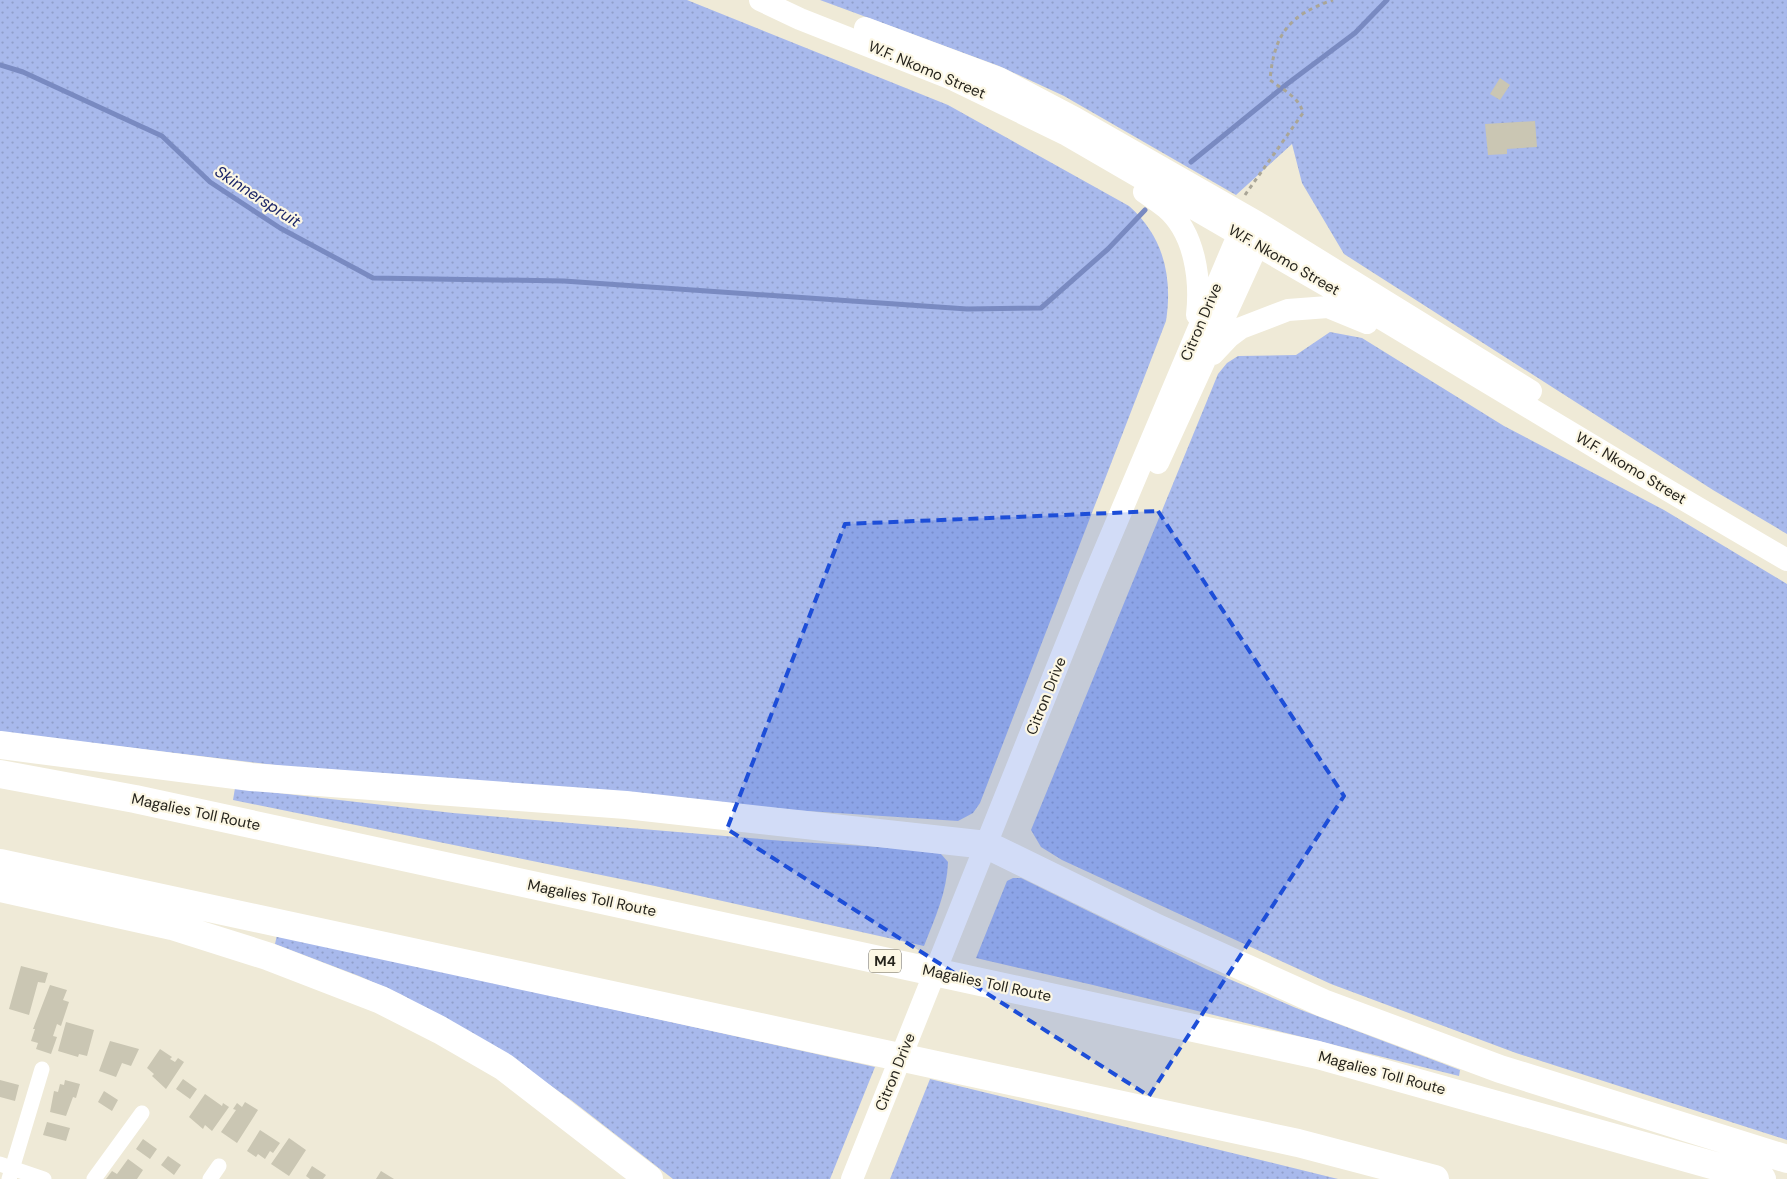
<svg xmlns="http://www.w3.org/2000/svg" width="1787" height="1179" viewBox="0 0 1787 1179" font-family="'DM Sans',sans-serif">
  <defs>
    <pattern id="grass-dots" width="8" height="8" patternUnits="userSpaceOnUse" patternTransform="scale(1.25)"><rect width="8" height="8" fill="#a8b9ec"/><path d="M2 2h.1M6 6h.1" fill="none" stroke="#909fca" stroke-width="1.8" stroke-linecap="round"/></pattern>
  </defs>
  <rect width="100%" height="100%" fill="#efead7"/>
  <!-- grass -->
  <path fill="url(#grass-dots)" d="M 0,0 L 687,0 L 948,105 L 1129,206 C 1163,236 1173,276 1166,321 L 980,803 L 973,813 L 958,821 L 613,798 L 417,782 L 0,732 Z
    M 820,0 L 1787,0 L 1787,534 L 1713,490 L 1344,254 L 1302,183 L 1292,144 L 1236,195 L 1064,96 L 999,66 Z
    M 1330,332 L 1362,338 L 1504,426 L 1664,510 L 1787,584 L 1787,1140 L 1516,1053 L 1331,984 L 1062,860 L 1041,847 L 1031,830 L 1218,374 L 1227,363 L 1238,356 L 1296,355 Z
    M 235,788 L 453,813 L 784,841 L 928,850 L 941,854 L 948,862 C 947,892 935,918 924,946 L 655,886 L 233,800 Z
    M 1013,878 L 1021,878 L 1206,969 L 1296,1008 L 1460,1070 L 1459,1076 L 1093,985 L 976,958 L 1007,881 Z
    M 277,935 L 875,1067 L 830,1179 L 673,1179 L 571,1100 L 507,1055 L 400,994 L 359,976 L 275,944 Z
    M 930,1079 L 1338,1179 L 890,1179 Z"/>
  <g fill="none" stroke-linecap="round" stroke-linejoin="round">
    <!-- stream -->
    <path stroke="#798ac1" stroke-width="5" d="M 0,65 L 23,72 L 162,136 L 210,182 L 280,228 L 373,278 L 564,281 L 967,309 L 1041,308 L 1108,249 L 1145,210
      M 1191,162 L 1287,84 L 1355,33 L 1387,0"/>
  </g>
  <!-- building -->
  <path fill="#cac6b3" d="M 1500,78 L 1510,85 L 1500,100 L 1490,94 Z
    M 1535,121 L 1537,147 L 1507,149 L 1507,154 L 1488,155 L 1485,124 Z
    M 21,966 L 48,973 L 45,983 L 38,982 L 29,1015 L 9,1009 Z
    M 50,985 L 67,990 L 63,1000 L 69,1002 L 61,1026 L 57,1024 L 53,1036 L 57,1037 L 51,1054 L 36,1049 L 38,1043 L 31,1041 L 35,1029 L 33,1029 Z
    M 66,1022 L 94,1030 L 87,1056 L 79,1054 L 78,1057 L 58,1051 Z
    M 110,1041 L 139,1049 L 131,1066 L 122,1063 L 116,1077 L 99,1071 Z
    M 160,1049 L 172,1057 L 170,1059 L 175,1062 L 178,1058 L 184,1062 L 166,1089 L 152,1076 L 154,1074 L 147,1068 Z
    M 183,1079 L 197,1089 L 190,1099 L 176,1089 Z
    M 0,1080 L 19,1085 L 15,1101 L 0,1097 Z
    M 65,1080 L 80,1084 L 76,1098 L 73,1097 L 66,1116 L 50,1112 L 54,1091 L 58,1092 L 60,1084 L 64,1085 Z
    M 104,1091 L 118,1100 L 112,1111 L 98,1102 Z
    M 205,1094 L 222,1106 L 223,1103 L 229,1107 L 212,1131 L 205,1125 L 203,1129 L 189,1117 Z
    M 245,1102 L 258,1110 L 237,1143 L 221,1132 L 236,1110 L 233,1109 L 237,1103 L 242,1107 Z
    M 47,1122 L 70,1128 L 66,1141 L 43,1135 Z
    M 260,1130 L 280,1143 L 273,1153 L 270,1151 L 265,1159 L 258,1154 L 256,1157 L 247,1151 Z
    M 289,1138 L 306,1150 L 289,1176 L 271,1164 Z
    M 143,1139 L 157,1149 L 150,1159 L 136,1149 Z
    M 168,1156 L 181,1165 L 174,1175 L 161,1165 Z
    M 128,1159 L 143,1170 L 137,1179 L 106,1179 L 112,1171 L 117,1174 Z
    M 312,1166 L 326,1175 L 323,1179 L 310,1179 L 306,1176 Z
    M 381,1171 L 394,1179 L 376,1179 Z"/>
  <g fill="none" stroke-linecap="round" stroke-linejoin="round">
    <!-- path -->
    <path stroke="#aaa697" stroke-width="3" stroke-dasharray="4 4" stroke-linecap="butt" d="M 1245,195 L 1303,113 C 1300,98 1282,89 1270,80 C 1274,34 1289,15 1333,0"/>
    <!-- street -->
    <path stroke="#fff" stroke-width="15" d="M 0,1164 L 44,1179
      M 9,1179 L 42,1069
      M 94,1179 L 142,1113
      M 210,1179 L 219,1166"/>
    <!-- secondary -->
    <path stroke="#fff" stroke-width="22" d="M 760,0 L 800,19 L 952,79 L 1065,134 L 1327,286 L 1623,464 L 1787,560
      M 865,28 L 999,78 L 1075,118 L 1257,222 L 1531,391
      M 1144,192 C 1151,197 1159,202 1166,208 C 1195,233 1201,279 1197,315
      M 1213,354 L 1229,337 L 1241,328 L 1288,310 L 1328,307 L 1367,323
      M 1158,463 L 1263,233
      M 852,1179 L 1090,585 L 1244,221"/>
    <!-- highway -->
    <path stroke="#fff" stroke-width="28" d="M 0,745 L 251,777 L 626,805 L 987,845 L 1157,928 L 1323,1003 L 1500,1069 L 1787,1159
      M 0,774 L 135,799 L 1318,1055 L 1762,1179
      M 0,863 L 1298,1143 L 1435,1179
      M 0,888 L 172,926 L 267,956 L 381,1000 L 440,1030 L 504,1067 L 649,1179"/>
  </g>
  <!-- marked area -->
  <path fill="#1d4ed8" fill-opacity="0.2" stroke="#1d4ed8" stroke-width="4" stroke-dasharray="10 6" stroke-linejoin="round" d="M 1158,511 L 1344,796 L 1149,1096 L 727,829 L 845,524 Z"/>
  <g text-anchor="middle" stroke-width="4.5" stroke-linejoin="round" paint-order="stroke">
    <!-- shield labels -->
    <rect fill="#fcf7e4" stroke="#666358" stroke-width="1" x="869" y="949.5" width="32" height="23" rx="4"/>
    <g font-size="14" font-weight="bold" fill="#25231c">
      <text x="885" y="966">M4</text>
    </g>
    <!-- street labels -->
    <g font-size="15" fill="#25231c" stroke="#fcf7e4">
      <text transform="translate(927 70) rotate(23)" y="5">W.F. Nkomo Street</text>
      <text transform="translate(1284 260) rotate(30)" y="5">W.F. Nkomo Street</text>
      <text transform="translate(1201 322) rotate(-67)" y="5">Citron Drive</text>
      <text transform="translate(1631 468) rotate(31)" y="5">W.F. Nkomo Street</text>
      <text transform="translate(1046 696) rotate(-68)" y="5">Citron Drive</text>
      <text transform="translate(196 812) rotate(12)" y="5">Magalies Toll Route</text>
      <text transform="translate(592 898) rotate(12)" y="5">Magalies Toll Route</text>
      <text transform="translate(987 983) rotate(12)" y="5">Magalies Toll Route</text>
      <text transform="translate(895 1072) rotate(-68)" y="5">Citron Drive</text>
      <text transform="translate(1382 1073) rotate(15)" y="5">Magalies Toll Route</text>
    </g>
    <!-- water labels -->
    <g font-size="16" font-style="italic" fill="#1c2668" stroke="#fcf7e4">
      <text transform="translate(258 196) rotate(33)" y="6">Skinnerspruit</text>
    </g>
  </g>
</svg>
